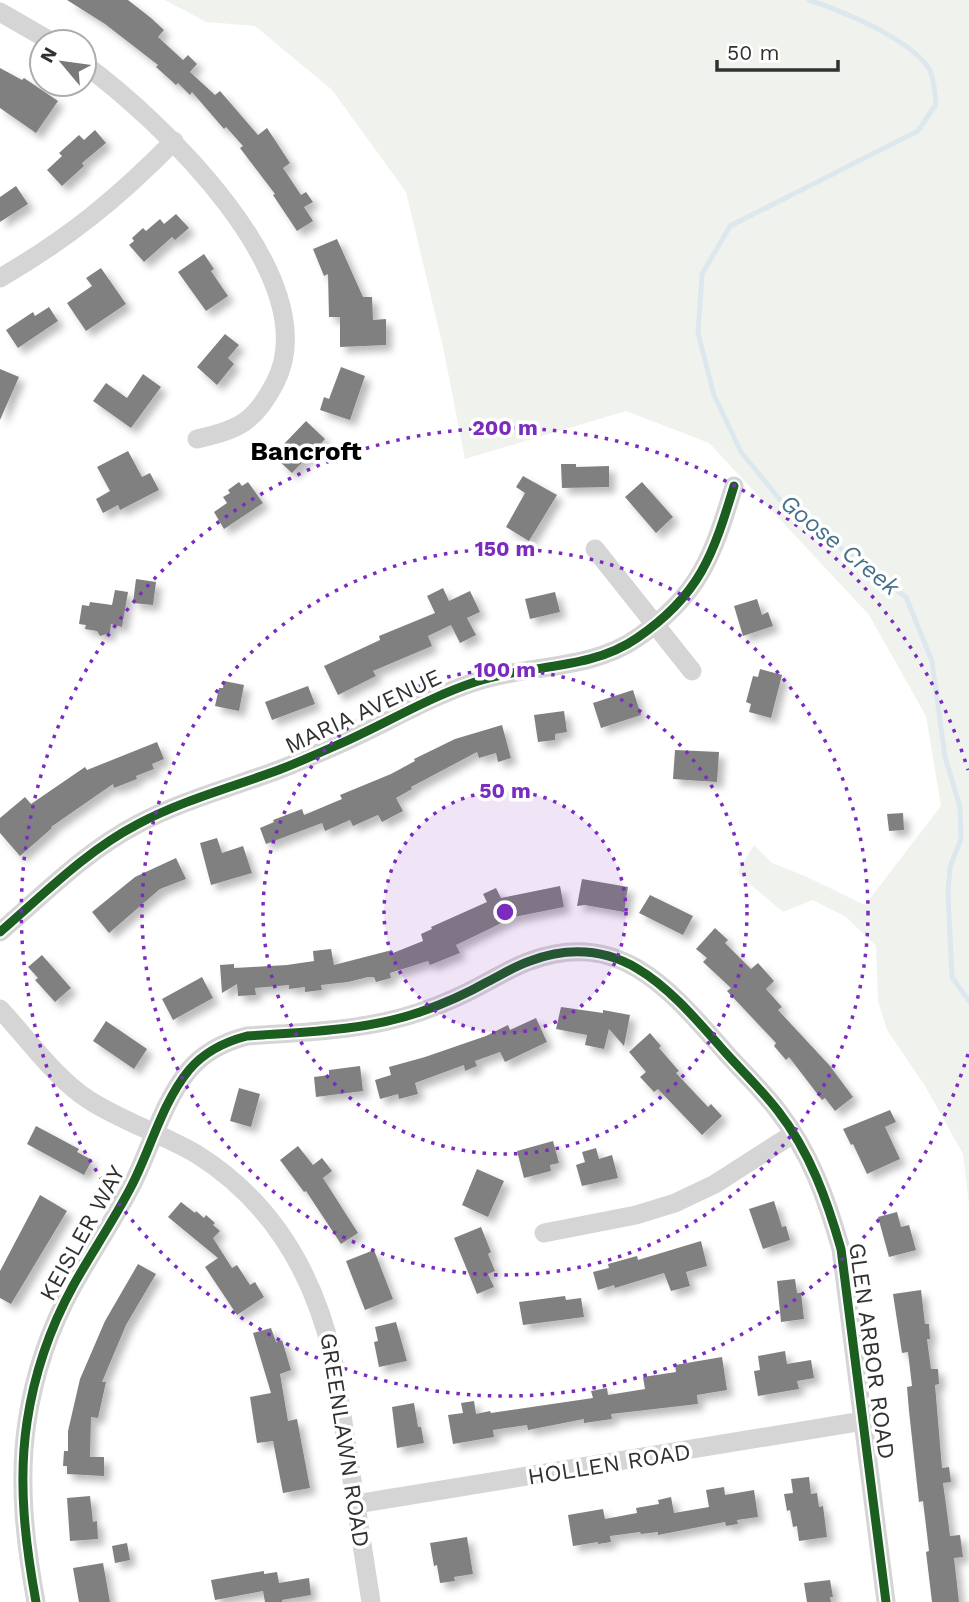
<svg xmlns="http://www.w3.org/2000/svg" width="969" height="1602" font-family="'Work Sans',sans-serif">
  <defs>
    <filter id="shadow"><feDropShadow dx="6" dy="6" stdDeviation="3.5" flood-color="#0004"/></filter>
  </defs>
  <rect width="100%" height="100%" fill="#fff"/>
  <!-- green -->
  <path fill="#f0f3ed" d="M165 0H969V1204L963 1154 925 1086 887 1030 878 1001 876 946 846 917 813 900 783 912 737 873 754 845 772 863 805 876 865 905 941 806 926 716 869 615 709 443 626 411 465 459 443 347 406 192 332 90 255 26 206 22Z"/>
  <g fill="none" stroke-linecap="round" stroke-linejoin="round">
    <!-- stream -->
    <path stroke="#dce8ee" stroke-width="5" d="M809 0C843 11 907 38 928 67 934 75 935 94 936 104L918 131 730 226 702 274 698 333 714 395 741 452 786 507 906 597 932 661 945 757 960 807 961 839 950 867 948 893 952 977 969 1001"/>
  </g>
  <!-- building -->
  <path fill="#808080" filter="url(#shadow)" d="M67 0H128L151 18 164 30 158 37 183 60 188 55 197 64 190 72 215 95 220 91 258 135 267 128 290 163 283 168 301 195 306 192 313 202 304 207 313 221 297 231 273 195 275 194 240 148 243 146 226 127 224 129 192 92 190 95 178 83 176 85 156 67 158 65 105 24Z
    M0 68 22 80 24 78 58 101 36 133 0 108Z
    M95 130 106 143 82 163 84 166 62 186 47 170 62 156 59 153 79 135 84 140Z
    M16 186 28 204 0 222V197Z
    M176 214 189 228 175 240 172 237 144 262 129 245 134 241 132 238 143 228 146 231 160 219 164 224Z
    M337 239 363 297H372L373 320 386 319V345L340 347V317H329L328 274 324 276 313 249Z
    M204 254 214 269 211 271 228 296 206 311 178 272Z
    M101 268 126 304 86 331 67 303 92 286 86 278Z
    M49 307 58 321 18 348 6 330 33 312 35 316Z
    M225 334 239 345 228 358 234 364 217 385 197 367Z
    M341 367 365 376 350 420 320 410 324 397 329 399Z
    M0 369 19 377 0 420Z
    M143 374 161 387 131 428 93 401 106 383 127 398Z
    M306 421 325 439 292 473 279 461 289 450 283 445Z
    M128 451 142 477 150 473 159 490 120 510 118 505 103 513 96 499 110 491 97 467Z
    M561 464H576V467L609 466V487L562 488Z
    M523 476 557 495 529 541 506 527 525 493 516 487Z
    M239 482 242 486 248 482 263 503 224 529 214 512 227 503 223 497 230 493 228 490Z
    M642 482 673 517 656 533 625 497Z
    M136 579 156 582 153 605 133 603Z
    M443 588 449 601 470 591 480 612 467 618 476 635 460 643 451 625 428 636 432 646 373 671 376 676 338 695 324 666 380 640 379 636 435 613 427 596Z
    M115 590 128 592 122 627 111 624 110 633 100 636 97 631 85 629 86 625 79 624 82 605 89 606 90 602 112 605Z
    M555 592 560 612 530 619 525 599Z
    M757 599 762 615 768 612 773 626 743 636 734 606Z
    M760 669 782 675 771 718 749 712 751 704 746 702 753 676 758 677Z
    M224 681 244 685 239 711 215 706 219 688H223Z
    M308 686 315 704 272 720 265 702Z
    M633 690 641 715 601 728 593 703Z
    M564 711 567 732 555 734V740L538 742 534 715Z
    M502 725 511 758 498 762 496 753 479 758 477 752 411 787 412 789 396 798 403 811 382 822 378 815 353 826 350 820 325 831 322 823 266 844 260 828 274 822 273 820 302 809 304 815 342 799 340 795 391 774 415 761 414 759 455 739Z
    M157 742 164 759 152 764 154 769 136 776 137 779 114 788 113 784 51 827 52 828 20 856 0 833V818L25 797 31 804 85 767 87 770Z
    M675 750 719 752 717 782 673 779Z
    M903 813 904 830 889 831 887 814Z
    M217 838 222 853 243 846 252 873 211 885 200 843Z
    M176 858 186 879 160 889 109 933 92 912 135 877Z
    M582 879 628 887 624 912 585 905 577 906Z
    M560 886 564 907 514 917 456 945 460 953 430 965 428 961 390 973 391 978 376 982 374 977H368L348 982 321 985 322 990 305 992V987L289 989V985L255 988 256 995 238 996 237 984 222 993 220 965 234 964V968L287 965 314 961 313 951 331 949 334 965 392 950 393 953 423 941 421 934 432 929 431 927 487 902 483 894 496 888 501 898Z
    M650 895 693 916 683 935 639 913Z
    M715 928 728 940 725 943 751 969 758 963 774 981 766 989 782 1007 778 1010 830 1066 853 1097 835 1111 825 1098 822 1100 789 1057 786 1060 774 1046 776 1043 727 991 731 988 703 962 707 958 696 949Z
    M42 955 71 988 55 1002 35 980 38 978 28 967Z
    M202 977 213 998 173 1020 162 999Z
    M561 1007 603 1013V1010L630 1015 624 1046 609 1029 604 1049 585 1045 587 1035 556 1029Z
    M536 1018 547 1042 505 1062 500 1052 475 1061 477 1066 465 1071 464 1065 415 1083 418 1094 399 1099 398 1094 380 1099 375 1080 391 1075 389 1067 425 1057 486 1036 508 1025 510 1030Z
    M106 1021 147 1049 134 1069 93 1041Z
    M650 1033 661 1046 659 1048 679 1071 676 1073 708 1107 711 1104 722 1116 702 1135 658 1089 654 1092 640 1077 646 1072 629 1052Z
    M360 1066 363 1091 316 1097 314 1077 329 1075V1070Z
    M239 1088 260 1094 251 1127 230 1121Z
    M890 1110 896 1122 885 1127 900 1159 867 1174 853 1144 851 1145 843 1129Z
    M36 1126 79 1149 77 1152 92 1160 84 1175 27 1144Z
    M553 1141 559 1163 550 1165 551 1171 524 1178 517 1151Z
    M298 1146 313 1165 322 1158 332 1171 323 1178 358 1233 341 1244 306 1191 304 1192 280 1160Z
    M596 1148 599 1159 612 1155 618 1178 582 1186 576 1165 585 1162 582 1152Z
    M477 1169 504 1181 488 1217 462 1205Z
    M40 1195 67 1211 11 1304 0 1298V1271Z
    M774 1201 782 1227 786 1226 790 1240 763 1249 749 1209Z
    M181 1202 195 1213 196 1211 204 1218 206 1215 215 1223 213 1225 220 1231 213 1238 232 1268 237 1265 250 1285 255 1282 264 1297 237 1315 205 1267 218 1258 168 1217Z
    M897 1212 901 1227 909 1225 916 1250 889 1257 878 1217Z
    M481 1227 491 1252 488 1254 495 1271 488 1274 494 1287 477 1294 454 1238Z
    M701 1241 707 1266 686 1272 690 1286 671 1291 664 1273 615 1288 614 1285 598 1290 593 1272 609 1268 608 1264 637 1256 638 1260Z
    M374 1250 393 1299 365 1310 346 1261Z
    M138 1264 156 1274 126 1325 102 1382H106L98 1418 91 1417 90 1457H104V1476L67 1474V1466H63L64 1451H68V1431L80 1379 105 1321Z
    M795 1279 797 1293H801L804 1319 781 1322 777 1281Z
    M921 1290 925 1324H929L930 1339H927L931 1369H938L939 1384 935 1385 942 1468 949 1467 951 1482 943 1483 948 1520 950 1536 960 1535 963 1557 954 1558 959 1602H932L926 1552 929 1551 923 1501 919 1502 909 1411 907 1387 912 1386 908 1352 902 1353 893 1294Z
    M565 1296 566 1300 581 1298 584 1317 523 1325 519 1302Z
    M396 1322 407 1361 379 1367 374 1342 378 1341 375 1327Z
    M271 1328 276 1342 282 1340 291 1370 280 1374 288 1421 297 1419 310 1488 283 1493 273 1441 257 1443 250 1397 271 1393 253 1333Z
    M785 1351 787 1364 811 1360 814 1378 797 1381 799 1389 758 1396 754 1371 760 1370 758 1356Z
    M722 1357 727 1390 697 1395 698 1404 611 1414 612 1419 584 1423V1419L528 1430 527 1425 493 1430 494 1437 453 1444 448 1415 463 1413 461 1403 474 1401 476 1414 490 1411 491 1413 593 1398 591 1391 607 1388 608 1395 645 1389 643 1377 676 1372 675 1365Z
    M414 1403 418 1427H421L424 1443 397 1448 392 1407Z
    M809 1477 811 1494 817 1493 819 1507 823 1506 827 1537 799 1541 797 1526 793 1527 790 1510 787 1511 784 1494 793 1493 791 1479Z
    M724 1487 725 1495 754 1490 758 1517 737 1520 738 1524 726 1526 725 1522 658 1535V1532L641 1534 640 1532 610 1536 611 1542 598 1544V1542L573 1546 568 1515 603 1509 605 1519 637 1513 636 1508 659 1504 658 1500 671 1497 674 1513 709 1507 706 1490Z
    M90 1496 93 1522 97 1521 98 1539 70 1541 67 1498Z
    M467 1537 473 1574 454 1577 455 1581 440 1583 437 1565 434 1566 430 1543Z
    M127 1543 130 1560 115 1563 112 1546Z
    M103 1563 110 1602H79L73 1568Z
    M264 1571V1574L277 1572 279 1583 309 1578 311 1595 282 1600V1602H265L263 1591 215 1600 211 1580Z
    M830 1580 833 1597H830L831 1602H807L804 1583Z"/>
  <g fill="none" stroke-linecap="round" stroke-linejoin="round">
    <!-- street -->
    <path stroke="#d5d5d5" stroke-width="19" d="M0 12 52 42
      M84 64C159 119 329 279 275 383 254 423 239 429 197 439
      M0 278C69 238 118 198 174 141
      M595 549 692 671
      M0 932C44 894 86 851 138 824 183 800 233 787 281 769 299 762 317 754 335 746 382 726 426 698 475 682 527 664 590 671 637 638 700 595 713 555 734 486
      M0 1009C28 1039 54 1077 89 1100 123 1122 163 1134 198 1155 272 1202 314 1274 333 1358L371 1602
      M544 1233 636 1215 675 1203 715 1184 793 1134
      M356 1504 863 1421
      M36 1602C25 1542 18 1482 27 1422 34 1375 50 1328 73 1286 92 1252 114 1220 132 1185 151 1148 162 1103 189 1070 204 1052 224 1042 247 1036 304 1032 365 1031 420 1012 443 1004 466 994 487 982 501 975 515 966 530 961 621 927 672 992 725 1052 742 1071 762 1090 778 1111 810 1152 827 1200 841 1249L886 1602"/>
    <defs>
      <path id="cycleway" d="M0 932C44 894 86 851 138 824 183 800 233 787 281 769 299 762 317 754 335 746 382 726 426 698 475 682 527 664 590 671 637 638 700 595 713 555 734 486
        M36 1602C25 1542 18 1482 27 1422 34 1375 50 1328 73 1286 92 1252 114 1220 132 1185 151 1148 162 1103 189 1070 204 1052 224 1042 247 1036 304 1032 365 1031 420 1012 443 1004 466 994 487 982 501 975 515 966 530 961 621 927 672 992 725 1052 742 1071 762 1090 778 1111 810 1152 827 1200 841 1249L886 1602"/>
    </defs>
    <!-- cycleway casing -->
    <use href="#cycleway" stroke="#fff" stroke-width="13"/>
    <!-- cycleway -->
    <use href="#cycleway" stroke="#1b5e20" stroke-width="9"/>
  </g>
  <!-- distance rings -->
  <circle cx="505" cy="912" r="121" fill="#7b2cbf" fill-opacity=".12"/>
  <g fill="none" stroke="#7b2cbf" stroke-width="3.5" stroke-dasharray="3.5 7">
    <circle cx="505" cy="912" r="121"/>
    <circle cx="505" cy="912" r="242"/>
    <circle cx="505" cy="912" r="363"/>
    <path d="M968 1054A484 484 0 1 1 968 770"/>
  </g>
  <g text-anchor="middle" stroke-width="7" stroke-linejoin="round" paint-order="stroke">
    <!-- street labels -->
    <g font-size="23" fill="#313131" stroke="#fff">
      <text transform="translate(363 711) rotate(-25)" y="8">MARIA AVENUE</text>
      <text transform="translate(82 1233) rotate(-61)" y="8">KEISLER WAY</text>
      <text transform="translate(872 1351) rotate(82)" y="8">GLEN ARBOR ROAD</text>
      <text transform="translate(345 1440) rotate(81)" y="8">GREENLAWN ROAD</text>
      <text transform="translate(609 1464) rotate(-9)" y="8">HOLLEN ROAD</text>
    </g>
    <!-- water labels -->
    <g font-size="24" font-style="italic" fill="#47718b" stroke="#fff">
      <text transform="translate(840 545) rotate(39)" y="8">Goose Creek</text>
    </g>
    <!-- quarter labels -->
    <g font-size="26" font-weight="bold" fill="#000" stroke="#fff">
      <text x="306" y="460">Bancroft</text>
    </g>
  </g>
  <circle cx="505" cy="912" r="10" fill="#7b2cbf" stroke="#fff" stroke-width="3.5"/>
  <g font-size="21" text-anchor="middle" font-weight="bold" fill="#7b2cbf" stroke="#fff" stroke-width="7" stroke-linejoin="round" paint-order="stroke">
    <text x="505" y="435">200 m</text>
    <text x="505" y="556">150 m</text>
    <text x="505" y="677">100 m</text>
    <text x="505" y="798">50 m</text>
  </g>
  <!-- north arrow -->
  <g transform="translate(63 63) rotate(299)"><circle r="33" fill="#ffffff" stroke="#adadad" stroke-width="2"/>
  <path d="M0-5L12 26L0 18L-12 26Z" fill="#797979"/>
  <text y="-10" font-size="19" font-weight="bold" text-anchor="middle" fill="#313131">N</text>
  </g>
  <!-- scale -->
  <path d="M717 60v10h121v-10" fill="none" stroke="#313131" stroke-width="3.5"/>
  <text x="727" y="60" font-size="21" fill="#313131" stroke="#ffffff" stroke-width="5" paint-order="stroke">50 m</text>
</svg>
